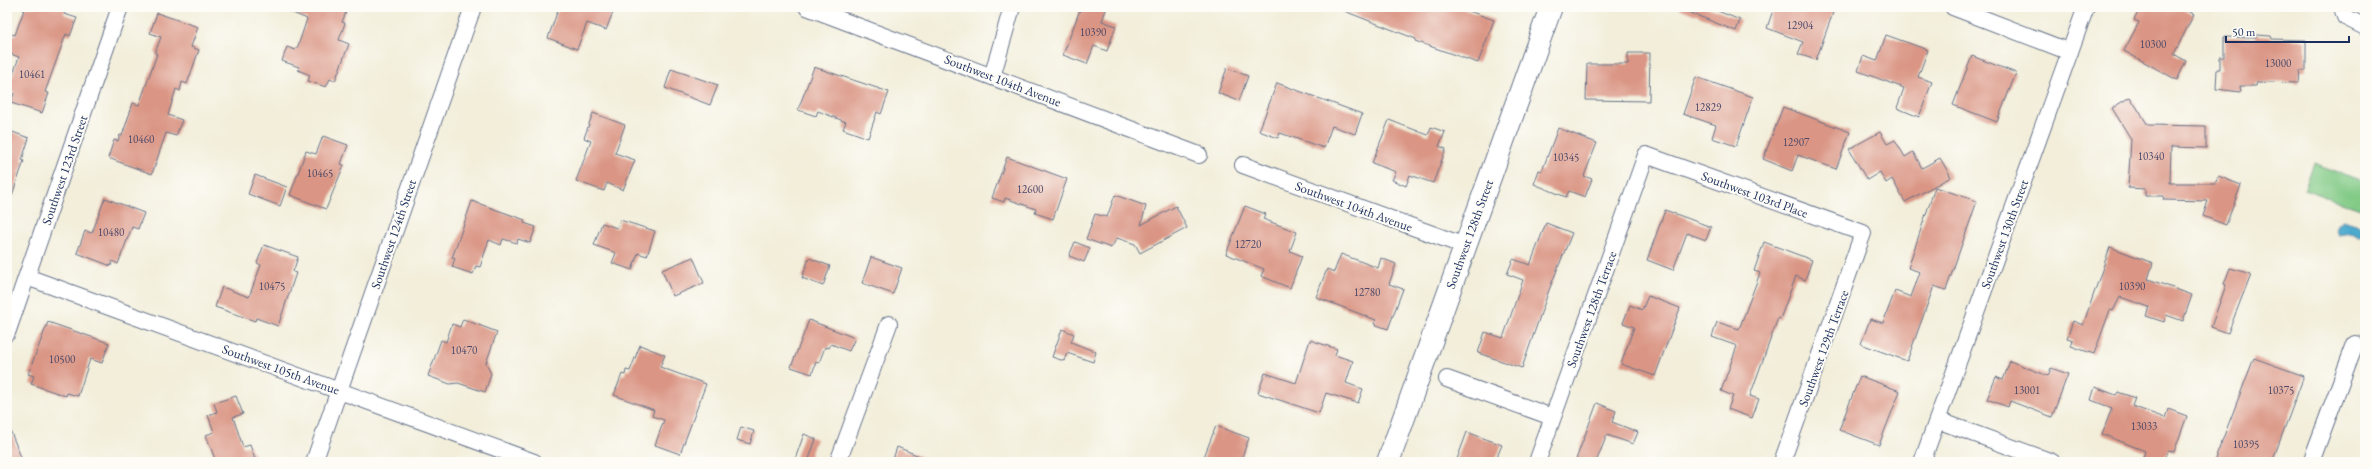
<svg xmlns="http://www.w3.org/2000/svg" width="2372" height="469" font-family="'EB Garamond',serif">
  <rect width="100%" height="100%" fill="#fdfcf7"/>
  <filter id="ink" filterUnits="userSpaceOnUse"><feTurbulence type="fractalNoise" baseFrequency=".025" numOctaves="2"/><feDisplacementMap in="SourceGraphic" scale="8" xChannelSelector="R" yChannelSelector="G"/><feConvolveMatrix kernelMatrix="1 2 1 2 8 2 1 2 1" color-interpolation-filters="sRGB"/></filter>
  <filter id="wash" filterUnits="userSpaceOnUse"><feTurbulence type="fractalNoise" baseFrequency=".012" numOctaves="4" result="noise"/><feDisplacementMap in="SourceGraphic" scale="16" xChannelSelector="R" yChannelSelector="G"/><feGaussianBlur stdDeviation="0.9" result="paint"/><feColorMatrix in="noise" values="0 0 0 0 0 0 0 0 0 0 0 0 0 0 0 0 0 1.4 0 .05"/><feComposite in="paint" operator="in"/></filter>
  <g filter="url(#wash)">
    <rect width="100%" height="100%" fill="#f2eeda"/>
    <!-- green -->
    <path fill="#82ca86" stroke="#4e7c72" d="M2314 163 2365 182V194L2360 209 2304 189Z"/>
    <!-- water -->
    <path fill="#4eaacd" stroke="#346c96" d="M2343 220 2365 227V236L2358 237 2351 233 2338 235C2334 229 2338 223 2343 220Z"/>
    <g id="blocks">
      <!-- building -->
      <path fill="#da9584" d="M25 7H66L64 14 77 18 70 36 66 34 45 92 49 93 42 113 11 103 14 93 7 91 19 57 7 53V33L15 35Z
        M279 7H348L342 22 345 23 339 40 349 44 335 81 330 79 326 87 308 81 310 75 298 70 299 67 282 61 287 47 295 50 298 46 307 19Z
        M559 7H615L606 30 587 23 577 49 548 38Z
        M1081 7H1107L1102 21 1116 26 1107 51 1094 46 1087 64 1063 55Z
        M1334 7H1458L1494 20 1478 63 1415 41 1416 39Z
        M1676 7H1708L1740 20 1736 31Z
        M1774 7H1835L1816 60 1798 54 1803 42 1767 28Z
        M2141 7H2180L2194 14 2174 54 2186 61 2177 80 2124 51 2139 22 2134 20Z
        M157 13 198 27 191 47 199 50 187 84 182 82 180 91 176 89 168 115 182 120 176 136 166 133 152 174 108 158 114 140 118 141 120 135 122 136 133 103 139 105 157 54 155 53 161 37 150 33Z
        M1886 35 1928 50 1918 77 1932 82 1919 117 1897 108 1904 88 1858 71 1863 56 1877 61Z
        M2256 35 2271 36 2272 39 2306 40V71H2300L2299 83 2257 82 2256 86H2240L2241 92 2216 89 2217 69H2220V57H2224V37L2256 38Z
        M1628 53H1650L1649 101 1586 100 1587 64H1628Z
        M1972 56 2016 73 1997 122 1953 105Z
        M814 67 889 92 881 114 877 112 868 138 843 129 846 122 818 111 816 116 798 110Z
        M1227 68 1248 76 1239 101 1218 93Z
        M671 69 718 85 710 105 665 88Z
        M1696 77 1753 97 1736 146 1712 138 1716 125 1683 114Z
        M1277 83 1362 114 1355 134 1332 126 1324 148 1280 133 1278 138 1259 131Z
        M2130 97 2148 125 2206 126V148L2171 147 2170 183H2215L2218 176 2241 185 2226 225 2203 216 2208 201 2163 200 2164 196H2145V189L2128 188 2131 139 2112 108Z
        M1783 107 1850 132 1836 169 1798 155 1792 171 1763 159Z
        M593 113 625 125 615 153 635 160 623 190 607 183 604 191 576 181 591 141 584 138Z
        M1389 120 1428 135 1431 127 1445 132 1439 146 1446 149 1433 183 1410 175 1406 186 1392 180 1396 172 1372 163Z
        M1558 128 1597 143 1584 176 1592 179 1585 197 1569 191 1566 197 1534 184 1539 170 1542 171Z
        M7 130 29 138 22 160 24 161 9 204 7 203Z
        M1880 132 1887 144 1895 140 1905 157 1913 152 1922 168 1940 158 1951 177 1905 202 1892 179 1886 183 1880 172 1867 180 1849 149Z
        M323 136 348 145 341 164 344 165 326 209 290 195 306 151 316 154Z
        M1007 157 1067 179 1053 219 1035 213 1036 209 1005 198 1004 202 992 198Z
        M255 175 287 187 280 206 248 194Z
        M1935 187 1977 201 1946 290 1934 286 1907 361 1861 344 1870 319 1883 323 1895 291 1911 297 1920 272 1908 268Z
        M1115 195 1146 206 1141 225 1176 206 1187 228 1140 253 1135 244 1117 238 1111 248 1086 239 1095 214 1107 217Z
        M105 198 144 213 138 229 132 227 118 264 112 261 111 266 77 253 85 231 92 233Z
        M472 201 525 220 524 223 536 227 530 243 518 239 517 243 503 239 501 245 489 240 480 267 476 266 473 274 452 267 455 258H452Z
        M1245 206 1266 214 1263 219 1297 232 1290 251 1302 256 1290 288 1261 276 1264 269 1226 254Z
        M1665 210 1711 227 1706 240 1687 233 1673 270 1647 260Z
        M620 220 655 231 647 256 638 253 632 270 612 263 616 253 594 245 602 223 617 228Z
        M1546 223 1572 233 1549 290 1522 368 1478 353 1485 332 1503 338 1523 280 1507 274 1513 259 1530 265Z
        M1075 242 1090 248 1084 262 1069 256Z
        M1764 242 1812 260 1805 280 1796 276 1780 319 1778 318 1750 396 1759 399 1752 418 1728 409 1733 396 1721 391 1737 346 1712 337 1717 322 1739 329 1760 273 1754 271Z
        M264 245 298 257 293 272 296 273 278 326 256 318 255 321 215 307 222 287 249 297 261 265 257 263Z
        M2110 247 2153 263 2148 279 2192 295 2183 321 2166 315 2164 322 2146 316 2149 307 2120 297 2113 311 2110 310 2094 354 2071 346 2073 340 2067 338 2073 321 2083 325Z
        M1341 254 1378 268 1381 258 1396 264 1389 284 1403 289 1388 329 1374 324 1376 320 1316 297 1327 269 1334 272Z
        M693 257 704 283 673 296 662 270Z
        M871 257 902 268 893 294 862 283Z
        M809 258 830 266 823 286 802 278Z
        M2230 268 2251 274 2228 333 2211 327 2226 285 2224 284Z
        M1648 296 1680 308 1655 376 1621 364 1634 327 1623 323 1630 305 1642 310Z
        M463 319 497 332 486 363 491 374 485 392 458 383 450 384 428 376 441 340 446 342 452 324 460 327Z
        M809 320 855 338 849 351 831 344 829 348 825 347 819 363 816 362 812 374 791 367Z
        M48 322 109 343 102 363 90 359 78 396 67 393 66 396 31 384 34 376 28 374Z
        M1062 329 1074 334 1071 342 1096 352 1093 362 1067 353 1064 361 1052 357Z
        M1310 340 1337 349 1335 355 1353 361 1346 383 1363 389 1358 403 1326 393 1319 413 1258 393 1265 373 1296 383Z
        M640 345 665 355 660 367 706 384 680 454 655 445 664 420 652 416 654 410 614 395 622 374 625 375 626 370 630 371Z
        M2254 358 2304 376 2272 462H2214Z
        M2010 361 2048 376 2051 368 2068 374 2052 417 2010 401 2008 407 1987 399 1996 377 2003 380Z
        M1860 376 1900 391 1879 445 1839 430Z
        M2095 387 2116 395 2118 392 2135 398 2132 406 2165 418 2168 409 2187 416 2174 452 2168 450 2163 462H2156L2143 457 2145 451 2102 434 2112 408 2091 400Z
        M236 396 243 414 233 417 243 447 250 445 256 462H216L206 435 214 432 208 415 217 412 214 403Z
        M1597 403 1616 411 1612 422 1638 432 1633 444 1607 435 1596 462H1575Z
        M7 425H8L23 462H7Z
        M1216 426 1249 438 1240 462H1202Z
        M741 427 754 431 750 444 737 440Z
        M1467 432 1502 445 1495 462H1456Z
        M804 434 816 439 808 462H794Z
        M897 447 932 461V462H892Z"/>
    </g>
  </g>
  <g filter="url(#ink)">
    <use href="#blocks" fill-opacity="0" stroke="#667289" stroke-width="1"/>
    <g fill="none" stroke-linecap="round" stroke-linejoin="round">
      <defs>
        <path id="street" d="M807 7 1199 155
          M1953 7 2070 52
          M2342 7 2345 17 2365 27
          M992 77 1012 7
          M1243 165 1465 246
          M27 277 534 462
          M7 333 120 7
          M1447 379 1552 417
          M1937 420 2052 462
          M314 462 473 7
          M838 462 889 324
          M1537 462 1646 155 1863 233 1782 462
          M1922 462 2086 7
          M2311 462 2355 344"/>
        <path id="secondary" d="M1388 462 1551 7"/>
      </defs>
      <!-- street casing -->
      <use href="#street" stroke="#667289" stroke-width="18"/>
      <!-- secondary casing -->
      <use href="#secondary" stroke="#667289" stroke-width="24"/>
      <!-- street -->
      <use href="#street" stroke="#fff" stroke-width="16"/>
      <!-- secondary -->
      <use href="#secondary" stroke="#fff" stroke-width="22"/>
    </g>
  </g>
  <g text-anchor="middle" stroke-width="4" stroke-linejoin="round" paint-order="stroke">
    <!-- number labels -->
    <g font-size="11" fill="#4b4868">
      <text x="1800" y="29">12904</text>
      <text x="1093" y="36">10390</text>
      <text x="2153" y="48">10300</text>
      <text x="2278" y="67">13000</text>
      <text x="32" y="78">10461</text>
      <text x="1708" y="111">12829</text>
      <text x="141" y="143">10460</text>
      <text x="1796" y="146">12907</text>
      <text x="2151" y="160">10340</text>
      <text x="1566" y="161">10345</text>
      <text x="320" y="177">10465</text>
      <text x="1030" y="193">12600</text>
      <text x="111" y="236">10480</text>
      <text x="1248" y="248">12720</text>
      <text x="272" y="290">10475</text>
      <text x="2132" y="290">10390</text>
      <text x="1367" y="296">12780</text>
      <text x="464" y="354">10470</text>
      <text x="62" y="363">10500</text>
      <text x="2027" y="394">13001</text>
      <text x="2281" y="394">10375</text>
      <text x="2144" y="430">13033</text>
      <text x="2246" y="448">10395</text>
    </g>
    <!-- street labels -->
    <g font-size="13" fill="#1b2f5e" stroke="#fdfcf7">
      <text transform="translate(1003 80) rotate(21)" y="5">Southwest 104th Avenue</text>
      <text transform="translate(64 170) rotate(-71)" y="5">Southwest 123rd Street</text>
      <text transform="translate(1755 194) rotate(20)" y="5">Southwest 103rd Place</text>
      <text transform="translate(1354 206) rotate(20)" y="5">Southwest 104th Avenue</text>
      <text transform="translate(393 234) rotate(-71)" y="5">Southwest 124th Street</text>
      <text transform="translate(1469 234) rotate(-70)" y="5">Southwest 128th Street</text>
      <text transform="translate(2004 234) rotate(-70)" y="5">Southwest 130th Street</text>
      <text transform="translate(1591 309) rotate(-70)" y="5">Southwest 128th Terrace</text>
      <text transform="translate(1823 348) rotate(-70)" y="5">Southwest 129th Terrace</text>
      <text transform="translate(281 369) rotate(20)" y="5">Southwest 105th Avenue</text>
    </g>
  </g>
  <!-- margin -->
  <rect width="2372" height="469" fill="none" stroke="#fdfcf7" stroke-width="24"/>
  <!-- scale -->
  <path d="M2226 36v6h123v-6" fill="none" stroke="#1b2f5e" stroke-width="2"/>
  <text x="2232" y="36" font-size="12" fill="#1b2f5e" stroke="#fdfcf7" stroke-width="3" paint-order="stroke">50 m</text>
</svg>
